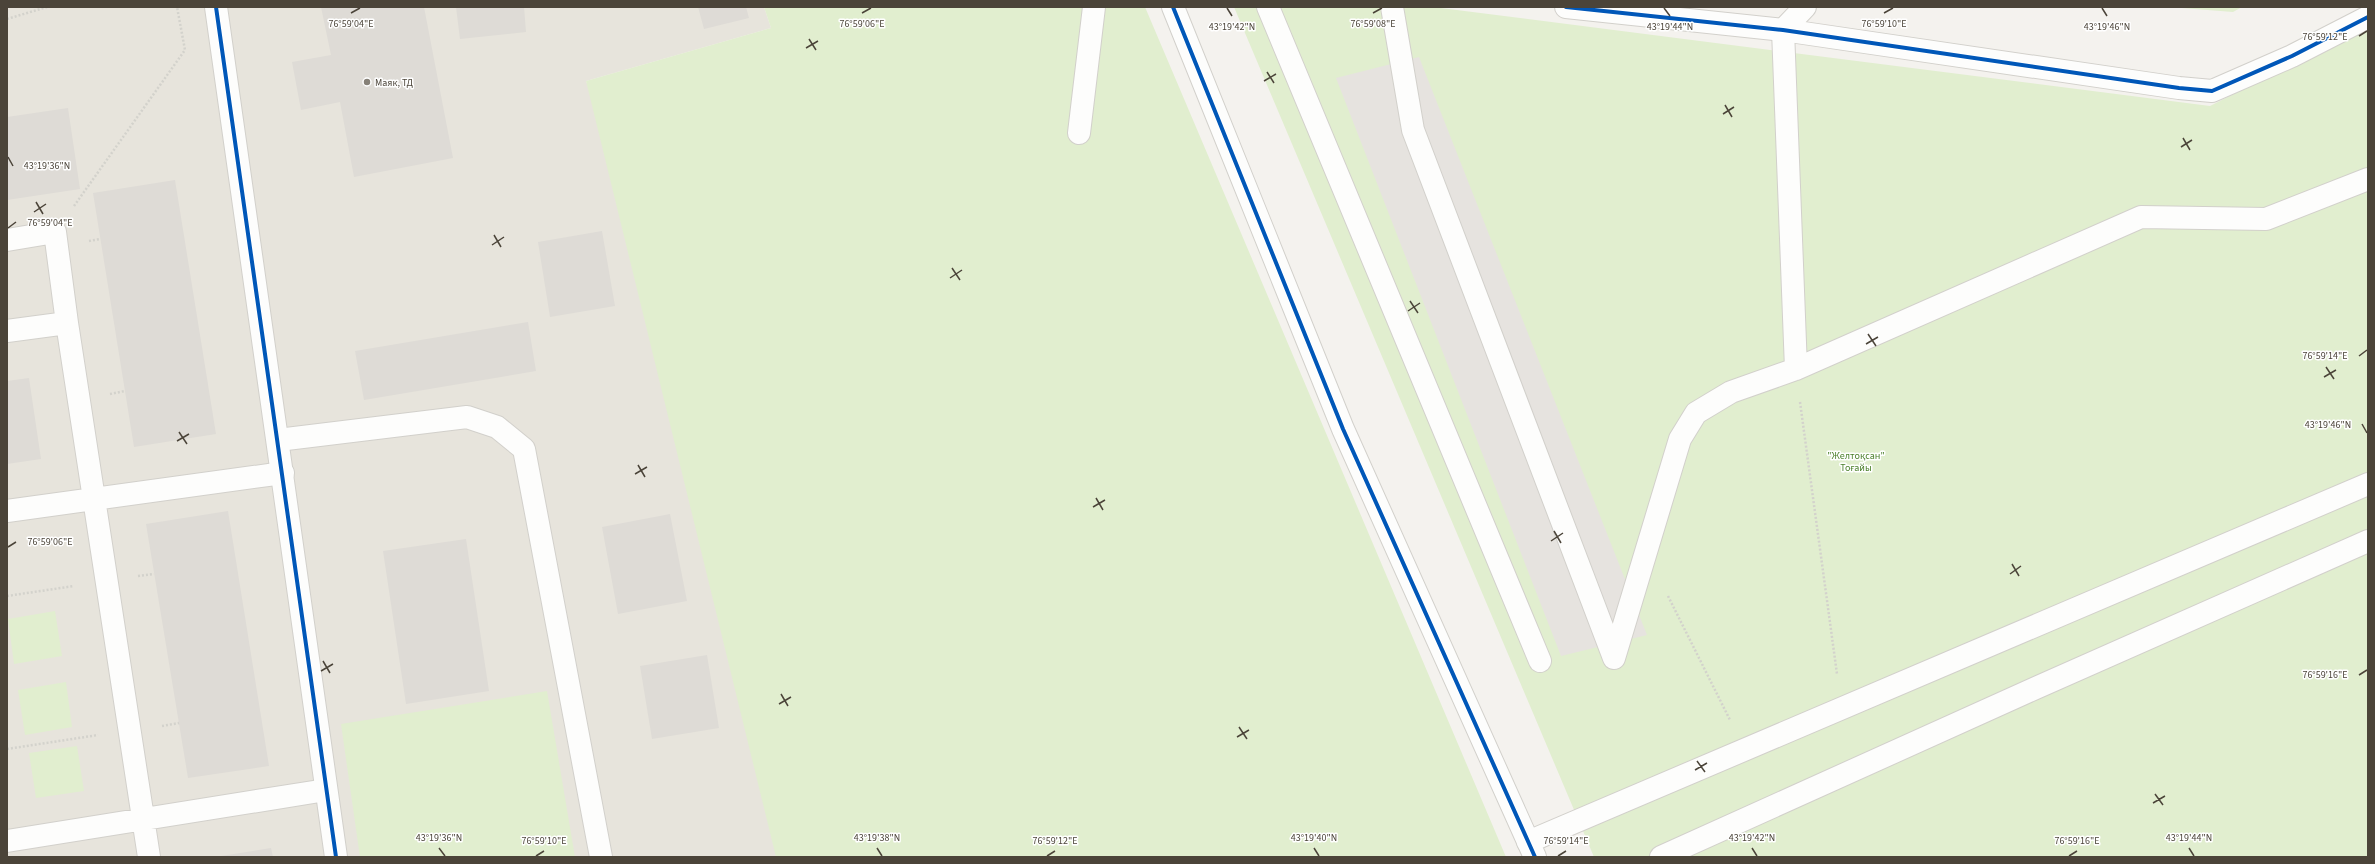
<svg xmlns="http://www.w3.org/2000/svg" width="2375" height="864" font-family="'Source Sans 3',sans-serif">
  <rect width="100%" height="100%" fill="#f4f2ee"/>
  <!-- residential -->
  <path fill="#e7e4dc" d="M7 7H764L771 28 586 81 849 857H7Z"/>
  <!-- green -->
  <path fill="#e1eecf" d="M764 7H1145L1506 857H776L586 81 771 28Z
    M1234 7H1433L2210 106 2368 26V857H1594Z
    M2169 7H2242L2233 12Z
    M55 611 62 656 14 664 8 619Z
    M66 682 72 727 25 735 18 690Z
    M547 691 575 857H360L341 724Z
    M77 746 84 791 36 798 29 753Z"/>
  <!-- parking -->
  <path fill="#e6e3df" d="M1419 57 1647 635 1561 656 1336 78Z"/>
  <!-- building -->
  <path fill="#dedbd6" d="M321 7H424L453 158 354 177 340 102 301 110 292 62 331 55Z
    M456 7H524L526 32 460 39Z
    M698 7H746L749 18 704 29Z
    M68 108 80 189 7 200V117Z
    M175 180 216 434 134 447 93 193Z
    M602 231 615 306 550 317 538 242Z
    M528 322 536 371 364 400 355 351Z
    M29 378 41 459 7 464V381Z
    M228 511 269 766 188 778 146 524Z
    M670 514 687 601 618 614 602 527Z
    M466 539 489 691 406 704 383 551Z
    M707 655 719 728 652 739 640 666Z
    M271 848 273 857H221V856Z"/>
  <g fill="none" stroke-linecap="round" stroke-linejoin="round">
    <defs>
      <path id="lane" d="M1268 7 1540 661
        M1392 7 1413 130 1614 658
        M1079 133 1094 7
        M7 240 55 232 67 323
        M7 331 67 323 149 857
        M1796 369 1783 30 1805 7
        M278 440 467 417 497 427 524 449 601 857
        M7 511 283 473
        M1614 658 1680 439 1696 413 1731 392 1796 369 2141 217 2266 219 2368 179
        M7 841 326 790
        M1528 842 2368 484
        M1661 857 2038 687 2368 541"/>
      <path id="street" d="M216 7 336 857
        M1173 7 1343 429 1535 857
        M1566 7 1783 30 2179 88 2212 91 2292 56 2368 17"/>
    </defs>
    <!-- lane casing -->
    <use href="#lane" stroke="#d2d0cb" stroke-width="24"/>
    <!-- street casing -->
    <use href="#street" stroke="#d2d0cb" stroke-width="24"/>
    <!-- path -->
    <path stroke="#d3d2cc" stroke-width="2.5" stroke-dasharray="2 2" stroke-linecap="butt" d="M7 19 47 7
      M74 206 185 50 177 7
      M89 241 100 239
      M110 394 125 391
      M1800 402 1837 674
      M138 576 154 574
      M7 596 74 586
      M1668 596 1730 720
      M162 726 179 723
      M7 749 98 735"/>
    <!-- lane -->
    <use href="#lane" stroke="#fdfdfc" stroke-width="22"/>
    <!-- street -->
    <use href="#street" stroke="#fdfdfc" stroke-width="22"/>
    <defs>
      <path id="cycleway" d="M216 7 336 857
        M1173 7 1343 429 1535 857
        M1566 7 1783 30 2179 88 2212 91 2292 56 2368 17"/>
    </defs>
    <!-- cycleway casing -->
    <use href="#cycleway" stroke="#fff" stroke-width="6"/>
    <!-- cycleway -->
    <use href="#cycleway" stroke="#0057b8" stroke-width="4"/>
  </g>
  <!-- ticks -->
  <path fill="none" stroke="#4b4439" stroke-width="1.5" d="M1227 8 1232 16M1664 8 1670 16M2102 8 2107 16M351 13 360 8M862 13 871 8M1373 13 1382 8M1884 13 1893 8M2359 36 2367 31M809 39 816 50M806 48 818 41M1267 72 1274 83M1264 81 1276 74M1725 105 1732 117M1723 114 1734 107M2183 138 2190 150M2181 147 2192 140M8 157 13 166M36 202 43 214M34 212 46 204M8 228 16 222M494 235 501 247M492 245 504 237M952 268 960 280M950 278 962 270M1410 301 1418 313M1408 311 1420 303M1868 334 1876 346M1866 344 1878 337M2359 356 2367 350M2326 367 2334 379M2324 377 2336 370M2362 424 2367 433M179 432 187 444M177 441 189 434M638 465 645 477M635 474 647 467M1096 498 1103 510M1093 507 1105 500M1554 531 1561 543M1551 541 1563 533M8 547 16 542M2012 564 2019 576M2010 574 2021 566M323 661 330 673M321 671 333 664M2359 675 2367 670M781 694 788 706M779 704 791 697M1239 727 1247 739M1237 737 1249 730M1697 761 1705 772M1695 770 1707 763M2155 794 2163 805M2153 803 2165 796M439 848 445 856M877 848 882 856M1314 848 1319 856M1752 848 1757 856M2189 848 2194 856M536 856 544 851M1047 856 1055 851M1558 856 1566 851M2069 856 2077 851"/>
  <!-- markers -->
  <circle fill="#868178" stroke="#fff" stroke-width="1.5" cx="367" cy="82" r="4"/>
  <g text-anchor="middle" stroke-width="3" stroke-linejoin="round" paint-order="stroke">
    <!-- poi labels -->
    <g font-size="10" fill="#4b4439" stroke="#fff" text-anchor="start">
      <text x="375" y="86">Маяк, ТД</text>
    </g>
    <!-- park labels -->
    <g font-size="10" fill="#4a7f2a" stroke="#fff">
      <text x="1856" y="459">"Желтоқсан"<tspan x="1856" dy="12">Тоғайы</tspan></text>
    </g>
  </g>
  <g font-size="10" text-anchor="middle" fill="#4b4439" stroke="#fff" stroke-width="3" stroke-linejoin="round" paint-order="stroke">
    <text x="351" y="27">76°59'04"E</text>
    <text x="862" y="27">76°59'06"E</text>
    <text x="1373" y="27">76°59'08"E</text>
    <text x="1884" y="27">76°59'10"E</text>
    <text x="1232" y="30">43°19'42"N</text>
    <text x="1670" y="30">43°19'44"N</text>
    <text x="2107" y="30">43°19'46"N</text>
    <text x="2325" y="40">76°59'12"E</text>
    <text x="47" y="169">43°19'36"N</text>
    <text x="50" y="226">76°59'04"E</text>
    <text x="2325" y="359">76°59'14"E</text>
    <text x="2328" y="428">43°19'46"N</text>
    <text x="50" y="545">76°59'06"E</text>
    <text x="2325" y="678">76°59'16"E</text>
    <text x="439" y="841">43°19'36"N</text>
    <text x="877" y="841">43°19'38"N</text>
    <text x="1314" y="841">43°19'40"N</text>
    <text x="1752" y="841">43°19'42"N</text>
    <text x="2189" y="841">43°19'44"N</text>
    <text x="544" y="844">76°59'10"E</text>
    <text x="1055" y="844">76°59'12"E</text>
    <text x="1566" y="844">76°59'14"E</text>
    <text x="2077" y="844">76°59'16"E</text>
  </g>
  <!-- border -->
  <rect width="2375" height="864" fill="none" stroke="#4b4439" stroke-width="16"/>
</svg>
